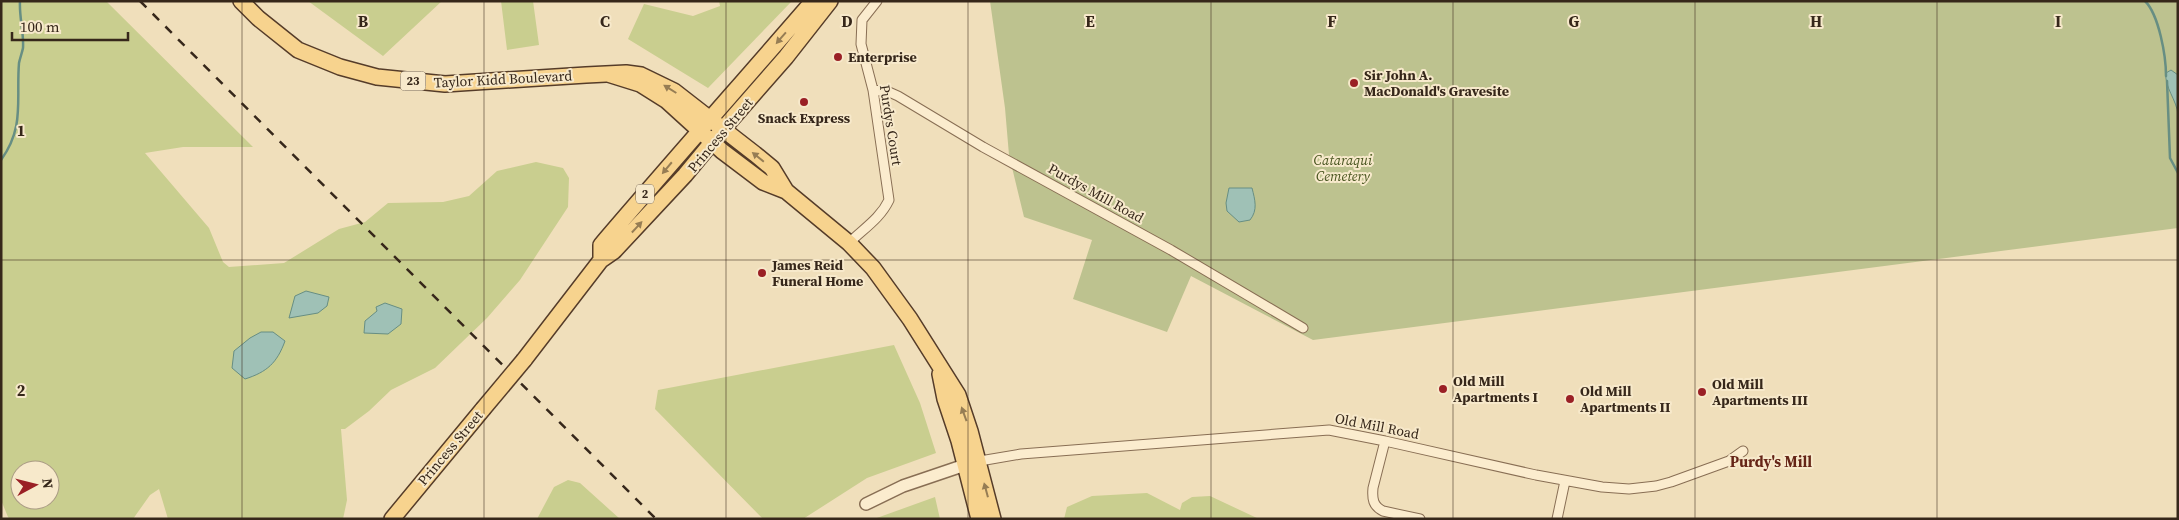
<svg xmlns="http://www.w3.org/2000/svg" width="2179" height="520" font-family="'Source Serif 4',serif">
  <rect width="100%" height="100%" fill="#f0dfbb"/>
  <!-- green -->
  <path fill="#c9ce8f" fill-rule="evenodd" d="M1 1H106L253 147H183L145 153 209 228 223 262 229 267 284 263 339 229 365 222 388 203 443 202 469 196 497 171 536 162 563 168 569 178 568 207 520 280 487 318 435 368 391 390 369 411 345 429H341L347 500 343 519H168L159 489 150 495 133 519H10L8 517 1 500ZM20 470H50V500H20Z
    M308 1H442L383 56Z
    M501 1H533L539 45 507 50Z
    M719 1H792L708 88 628 39 644 4 693 16 720 6Z
    M894 345 920 403 936 453 867 478 803 519H763L655 409 658 390Z
    M568 480 580 483 620 519H537L554 487Z
    M1147 493 1180 510 1182 503 1192 497 1210 496 1259 519H1064L1067 507 1092 496Z
    M935 497 940 519H874Z"/>
  <!-- cemetery -->
  <path fill="#bdc28f" d="M990 1H2178V228L1313 340 1191 276 1167 332 1073 299 1092 240 1024 217 1009 155 1005 108Z"/>
  <!-- water -->
  <path fill="#9fc1b6" stroke="#678e83" d="M2171 70 2178 75V115C2177 100 2164 87 2166 73Z
    M1229 188H1252C1255 200 1258 210 1250 220L1239 222 1227 211 1226 203Z
    M306 291 329 297 327 306 318 313 289 318 295 296Z
    M385 303 402 309 401 324 388 334 364 333 365 321 377 311 376 307Z
    M261 332H273L285 341C277 363 267 372 245 379L232 368 234 351 250 338Z"/>
  <g fill="none" stroke-linecap="round" stroke-linejoin="round">
    <!-- stream -->
    <path stroke="#678e83" stroke-width="2.5" d="M2145 1C2159 15 2166 56 2166 76
      M2167 81 2170 158 2178 173
      M1 160C25 127 16 100 19 63 20 58 22 53 23 48 24 32 19 17 20 1"/>
    <defs>
      <path id="minor" d="M873 90 889 92 898 96 983 147 1171 250 1303 328
        M849 243C863 229 880 219 889 200L873 90 861 44 862 20 877 1
        M1385 441 1373 488C1372 499 1373 506 1383 511L1420 519
        M974 462 1021 454 1329 430 1385 441 1536 475 1602 487 1629 489 1656 486 1671 482 1729 461 1743 451
        M1557 519 1565 481"/>
      <path id="tertiary" d="M866 504 903 486 965 465"/>
      <path id="primary" d="M241 1 258 18 298 50 340 67 377 77 445 84 586 75 626 73 641 75 674 91 755 154 772 168 786 191
        M608 74 640 84 667 101 722 151 763 182 786 191 849 243 873 268 910 319 958 395 970 431 993 519
        M601 260V245C671 163 742 83 813 1
        M524 360 601 260 614 251 685 175 723 129 786 57 830 1
        M940 374 945 399 959 441 979 519
        M392 519 483 409"/>
    </defs>
    <!-- minor casing -->
    <use href="#minor" stroke="#886e54" stroke-width="11"/>
    <!-- tertiary casing -->
    <use href="#tertiary" stroke="#886e54" stroke-width="14"/>
    <!-- primary casing -->
    <use href="#primary" stroke="#553c29" stroke-width="18"/>
    <!-- minor -->
    <use href="#minor" stroke="#fbecce" stroke-width="9"/>
    <!-- tertiary -->
    <use href="#tertiary" stroke="#fbecce" stroke-width="11"/>
    <!-- primary -->
    <use href="#primary" stroke="#f7d38e" stroke-width="15"/>
    <!-- rail -->
    <path stroke="#36271a" stroke-width="2.5" stroke-dasharray="9 9" stroke-linecap="butt" d="M140 1 656 519"/>
    <defs>
      <path id="primary-bridge" d="M483 409 524 360"/>
    </defs>
    <!-- primary-bridge casing -->
    <use href="#primary-bridge" stroke="#553c29" stroke-width="18" stroke-linecap="butt"/>
    <!-- primary-bridge -->
    <use href="#primary-bridge" stroke="#f7d38e" stroke-width="15"/>
  </g>
  <!-- one-way arrows -->
  <defs><path id="oneway-solid" d="M-6-.8H1V-3.2L6.5 0L1 3.2V.8H-6Z" transform="scale(1.25)"/></defs>
  <g fill="#967d54">
    <use href="#oneway-solid" transform="translate(781 38) rotate(131)"/>
    <use href="#oneway-solid" transform="translate(670 89) rotate(-148)"/>
    <use href="#oneway-solid" transform="translate(758 157) rotate(-141)"/>
    <use href="#oneway-solid" transform="translate(667 168) rotate(130)"/>
    <use href="#oneway-solid" transform="translate(637 227) rotate(-47)"/>
    <use href="#oneway-solid" transform="translate(964 414) rotate(-110)"/>
    <use href="#oneway-solid" transform="translate(986 490) rotate(-105)"/>
  </g>
  <!-- grid -->
  <path fill="none" stroke="#36271a" stroke-width="1" stroke-opacity="0.55" d="M242 1V519M484 1V519M726 1V519M968 1V519M1211 1V519M1453 1V519M1695 1V519M1937 1V519M1 260H2178"/>
  <!-- markers -->
  <g fill="#9a2025" stroke="#f7e9cb" stroke-width="2">
    <circle cx="838" cy="57" r="5"/>
    <circle cx="1354" cy="83" r="5"/>
    <circle cx="804" cy="102" r="5"/>
    <circle cx="762" cy="273" r="5"/>
    <circle cx="1443" cy="389" r="5"/>
    <circle cx="1702" cy="392" r="5"/>
    <circle cx="1570" cy="399" r="5"/>
  </g>
  <g text-anchor="middle" stroke-width="4" stroke-linejoin="round" paint-order="stroke">
    <!-- shield labels -->
    <g fill="#f7e9cb" stroke="#70614f" stroke-width="1">
      <rect x="400.5" y="71.5" width="25" height="19" rx="4"/>
      <rect x="636" y="184.5" width="18" height="19" rx="4"/>
    </g>
    <g font-size="12" font-weight="bold" fill="#36271a">
      <text x="413" y="85">23</text>
      <text x="645" y="198">2</text>
    </g>
    <!-- poi labels -->
    <g font-size="14" font-weight="bold" fill="#36271a" stroke="#f7e9cb" text-anchor="start">
      <text x="848" y="62">Enterprise</text>
      <text x="1364" y="80">Sir John A.<tspan x="1364" dy="16">MacDonald's Gravesite</tspan></text>
      <text x="804" y="123" text-anchor="middle">Snack Express</text>
      <text x="772" y="270">James Reid<tspan x="772" dy="16">Funeral Home</tspan></text>
      <text x="1453" y="386">Old Mill<tspan x="1453" dy="16">Apartments I</tspan></text>
      <text x="1712" y="389">Old Mill<tspan x="1712" dy="16">Apartments III</tspan></text>
      <text x="1580" y="396">Old Mill<tspan x="1580" dy="16">Apartments II</tspan></text>
    </g>
    <!-- street labels -->
    <g font-size="14" fill="#36271a" stroke="#f7e9cb">
      <text transform="translate(503 79) rotate(-3)" y="5">Taylor Kidd Boulevard</text>
      <text transform="translate(891 125) rotate(81)" y="5">Purdys Court</text>
      <text transform="translate(720 135) rotate(-50)" y="5">Princess Street</text>
      <text transform="translate(1096 193) rotate(29)" y="5">Purdys Mill Road</text>
      <text transform="translate(1377 426) rotate(11)" y="5">Old Mill Road</text>
      <text transform="translate(450 448) rotate(-50)" y="5">Princess Street</text>
    </g>
    <!-- park labels -->
    <g font-size="14" font-style="italic" fill="#48541f" stroke="#f7e9cb">
      <text x="1343" y="165">Cataraqui<tspan x="1343" dy="16">Cemetery</tspan></text>
    </g>
    <!-- neighbourhood labels -->
    <g font-size="15" font-weight="bold" fill="#652517" stroke="#f7e9cb">
      <text x="1771" y="467">Purdy's Mill</text>
    </g>
  </g>
  <g font-size="16" text-anchor="middle" font-weight="bold" fill="#36271a" stroke="#f7e9cb" stroke-width="4" stroke-linejoin="round" paint-order="stroke">
    <text x="363" y="27">B</text>
    <text x="605" y="27">C</text>
    <text x="847" y="27">D</text>
    <text x="1090" y="27">E</text>
    <text x="1332" y="27">F</text>
    <text x="1574" y="27">G</text>
    <text x="1816" y="27">H</text>
    <text x="2058" y="27">I</text>
    <text x="21" y="136">1</text>
    <text x="21" y="396">2</text>
  </g>
  <!-- border -->
  <rect width="2179" height="520" fill="none" stroke="#36271a" stroke-width="5"/>
  <!-- north arrow -->
  <g transform="translate(35 485) rotate(83)"><circle r="24" fill="#f7e9cb" stroke="#aa9b84"/>
  <path d="M0-4L9 19L0 12L-9 19Z" fill="#9a2025"/>
  <text y="-8" font-size="14" font-weight="bold" text-anchor="middle" fill="#36271a">N</text>
  </g>
  <!-- scale -->
  <path d="M12 32v8h116v-8" fill="none" stroke="#36271a" stroke-width="2.5"/>
  <text x="20" y="32" font-size="15" fill="#36271a" stroke="#f7e9cb" stroke-width="4" paint-order="stroke">100 m</text>
</svg>
